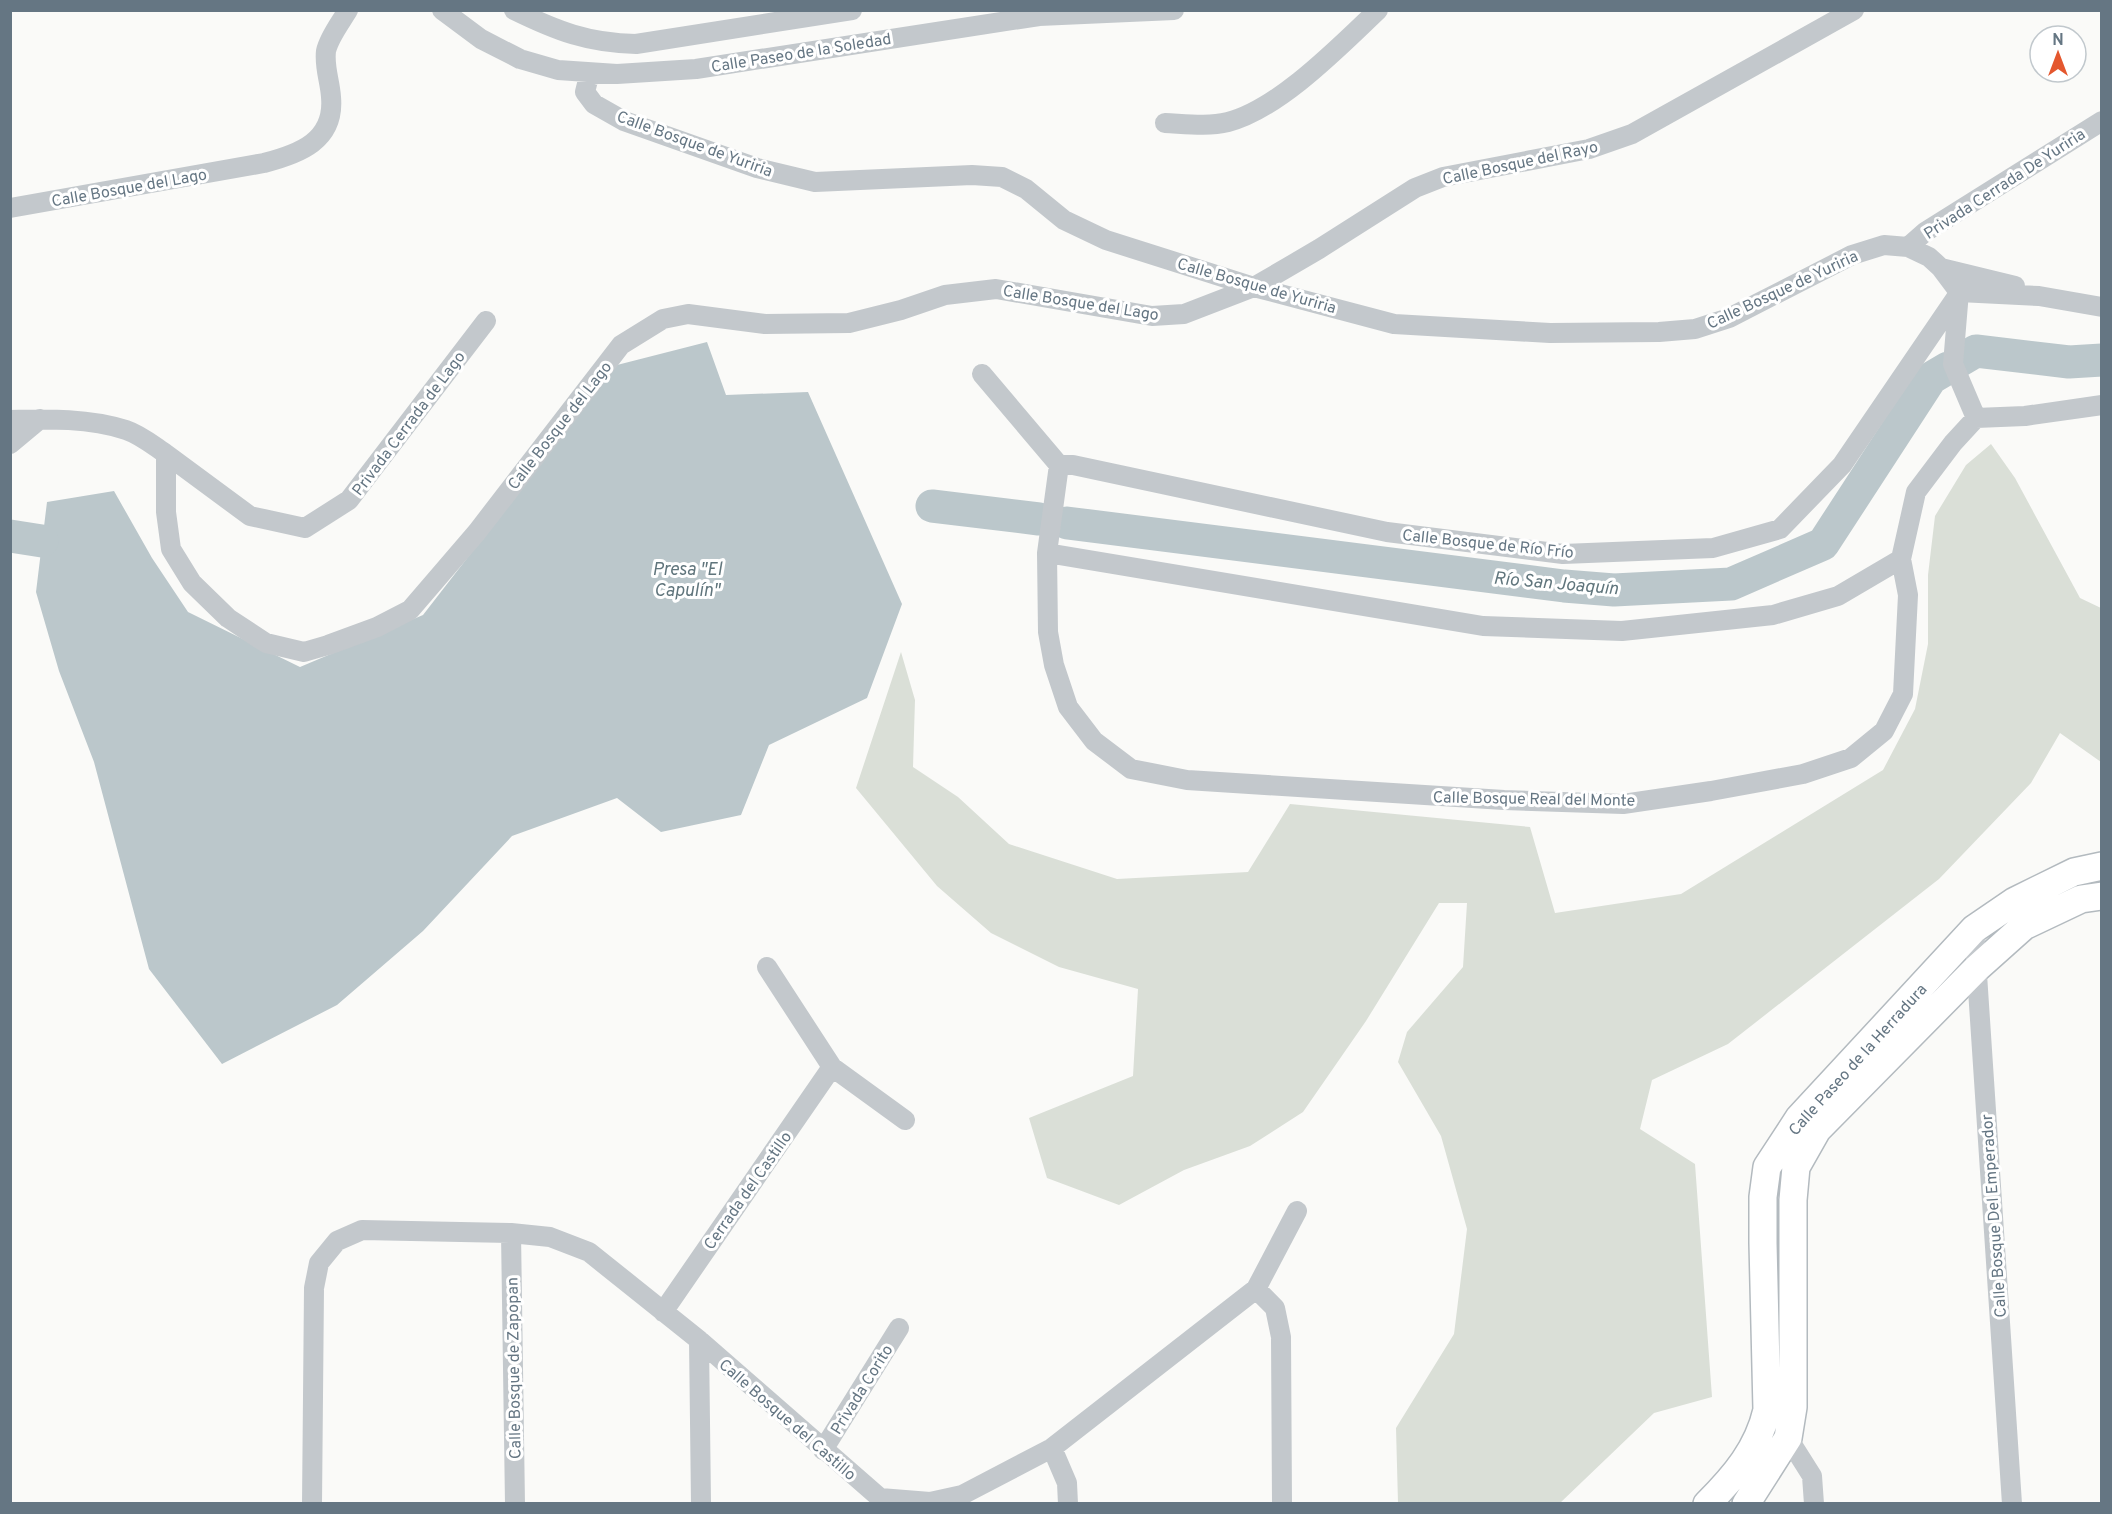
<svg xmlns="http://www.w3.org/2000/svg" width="2112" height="1514" font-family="Overpass,sans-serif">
  <rect width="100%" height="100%" fill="#fafaf8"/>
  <!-- green -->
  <path fill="#dadfd7" d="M1991 444 2015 478 2080 598 2101 608V762L2060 733 2031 783 1939 879 1728 1044 1652 1080 1640 1129 1695 1164 1712 1397 1654 1413 1560 1503H1398L1396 1428 1454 1334 1467 1229 1441 1136 1398 1062 1407 1032 1463 967 1467 903H1439L1366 1021 1303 1112 1250 1146 1184 1170 1119 1205 1047 1178 1029 1118 1133 1076 1138 989 1059 967 991 933 937 886 856 788 901 652 915 700 913 767 958 797 1009 844 1117 879 1248 872 1290 804 1530 827 1555 913 1681 894 1883 770 1915 709 1928 644V575L1935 516 1966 465Z"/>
  <!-- water -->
  <path fill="#bbc7cb" d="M707 342 726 395 808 392 902 604 867 698 769 745 741 815 661 832 617 798 512 836 423 931 337 1005 222 1064 149 969 94 762 59 671 36 592 47 502 114 491 152 558 188 612 300 667 423 615 617 365Z"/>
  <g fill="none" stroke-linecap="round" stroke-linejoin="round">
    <!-- river -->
    <path stroke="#bbc7cb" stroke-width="33" d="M1959 361 1976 351 2069 362 2102 360
      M932 506 1039 519
      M1067 523 1564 586 1614 590 1731 584 1823 544 1931 378 1948 368
      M10 536 42 541"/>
    <defs>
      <path id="secondary" d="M1707 1504C1735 1476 1758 1449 1767 1410L1763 1243V1197L1767 1167 1799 1118 1974 929 2015 901 2074 872 2102 866
        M1746 1504 1788 1438 1793 1407V1200L1796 1167 1817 1130 1977 968 2024 926 2081 899 2102 896"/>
    </defs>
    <!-- secondary casing -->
    <use href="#secondary" stroke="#b3babf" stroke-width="30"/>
    <!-- minor -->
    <path stroke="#c3c8cc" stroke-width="20" d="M442 10 481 39 520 59 558 70 617 74 696 69 1039 16 1174 10
      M514 10C557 31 588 43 636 44L852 10
      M600 73 589 76 585 92 594 104 624 121 757 168 815 182 972 175 1002 177 1026 189 1064 220 1106 240 1254 287 1394 324 1550 333 1659 332 1695 329 1729 318 1852 255 1884 245 1908 247 1929 257 1941 268 1959 292
      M1165 123C1186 124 1208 127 1228 122 1279 109 1340 46 1378 10
      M10 208 264 163C299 154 335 141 331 97 330 81 324 67 326 51 329 37 341 22 348 10
      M1908 247 1925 232 2102 121
      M1941 268 2015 286
      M1959 292 2039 296 2102 307
      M982 374 1059 465H1073L1387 532 1563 554 1713 548 1780 529 1842 465 1958 295
      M1976 418 2025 416 2102 405
      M10 420C49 419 89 418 126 430 141 435 154 446 166 454V512L171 549 192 583 228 618 266 643 304 652 328 645 377 627 410 610 477 532 621 345 663 319 688 314 765 324 849 323 901 310 945 295 996 289 1152 316 1184 314 1254 287 1319 249 1415 188 1443 177 1589 149 1632 134 1854 10
      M10 444 40 419
      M166 454 250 516 305 528 349 500 486 321
      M1059 465 1047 553 1048 632 1054 665 1068 707 1094 741 1131 769 1187 780 1504 800 1623 804 1711 791 1803 774 1851 758 1884 731 1903 694 1908 595 1901 559 1916 492 1953 443 1976 418 1953 364 1959 292
      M1047 553 1483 626 1622 631 1773 615 1838 596 1901 559
      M1974 929 2012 1504
      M767 967 832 1067 905 1120
      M511 1233 515 1504
      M1256 1289 1275 1308 1281 1337 1282 1504
      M663 1312 832 1067
      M699 1340 701 1504
      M1788 1438 1812 1476 1814 1504
      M1052 1448 1067 1483 1068 1504
      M823 1450 899 1328
      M312 1504 314 1288 319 1263 337 1241 362 1230 511 1233 550 1237 589 1252 699 1340 880 1498 930 1502 962 1495 1052 1448 1256 1289 1297 1211"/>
    <!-- secondary -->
    <use href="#secondary" stroke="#fff" stroke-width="27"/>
  </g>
  <g text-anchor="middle" stroke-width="6" stroke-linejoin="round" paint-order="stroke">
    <!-- street labels -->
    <g font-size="16" fill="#657683" stroke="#fff">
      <text transform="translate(801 52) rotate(-9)" y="6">Calle Paseo de la Soledad</text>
      <text transform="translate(695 143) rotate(20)" y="6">Calle Bosque de Yuriria</text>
      <text transform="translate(1520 162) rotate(-12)" y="6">Calle Bosque del Rayo</text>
      <text transform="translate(2004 183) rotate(-33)" y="6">Privada Cerrada De Yuriria</text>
      <text transform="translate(129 187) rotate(-10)" y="6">Calle Bosque del Lago</text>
      <text transform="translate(1257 285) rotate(16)" y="6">Calle Bosque de Yuriria</text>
      <text transform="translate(1782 289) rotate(-25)" y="6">Calle Bosque de Yuriria</text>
      <text transform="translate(1081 302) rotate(9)" y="6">Calle Bosque del Lago</text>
      <text transform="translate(408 423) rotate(-53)" y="6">Privada Cerrada de Lago</text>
      <text transform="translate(559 425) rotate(-52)" y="6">Calle Bosque del Lago</text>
      <text transform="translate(1488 543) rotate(6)" y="6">Calle Bosque de Río Frío</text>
      <text transform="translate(1534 798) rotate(1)" y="6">Calle Bosque Real del Monte</text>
      <text transform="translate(1857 1059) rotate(-48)" y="6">Calle Paseo de la Herradura</text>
      <text transform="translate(747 1190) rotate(-55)" y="6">Cerrada del Castillo</text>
      <text transform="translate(1993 1216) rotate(-94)" y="6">Calle Bosque Del Emperador</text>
      <text transform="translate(513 1368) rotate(-91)" y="6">Calle Bosque de Zapopan</text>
      <text transform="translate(861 1389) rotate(-58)" y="6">Privada Corito</text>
      <text transform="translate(788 1419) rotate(41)" y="6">Calle Bosque del Castillo</text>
    </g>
    <!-- water labels -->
    <g font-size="18" font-style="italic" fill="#60757c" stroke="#fff">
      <text x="687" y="575">Presa "El<tspan x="687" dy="21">Capulín"</tspan></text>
      <text transform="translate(1556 583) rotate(5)" y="6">Río San Joaquín</text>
    </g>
  </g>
  <!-- border -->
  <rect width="2112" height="1514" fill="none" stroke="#657683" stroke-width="24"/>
  <!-- north arrow -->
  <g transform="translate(2058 54)"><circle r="28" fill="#ffffff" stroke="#c1c8cd" stroke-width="1.5"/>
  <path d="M0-4.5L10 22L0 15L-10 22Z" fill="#e4572e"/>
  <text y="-9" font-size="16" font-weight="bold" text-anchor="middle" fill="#657683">N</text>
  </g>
</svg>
